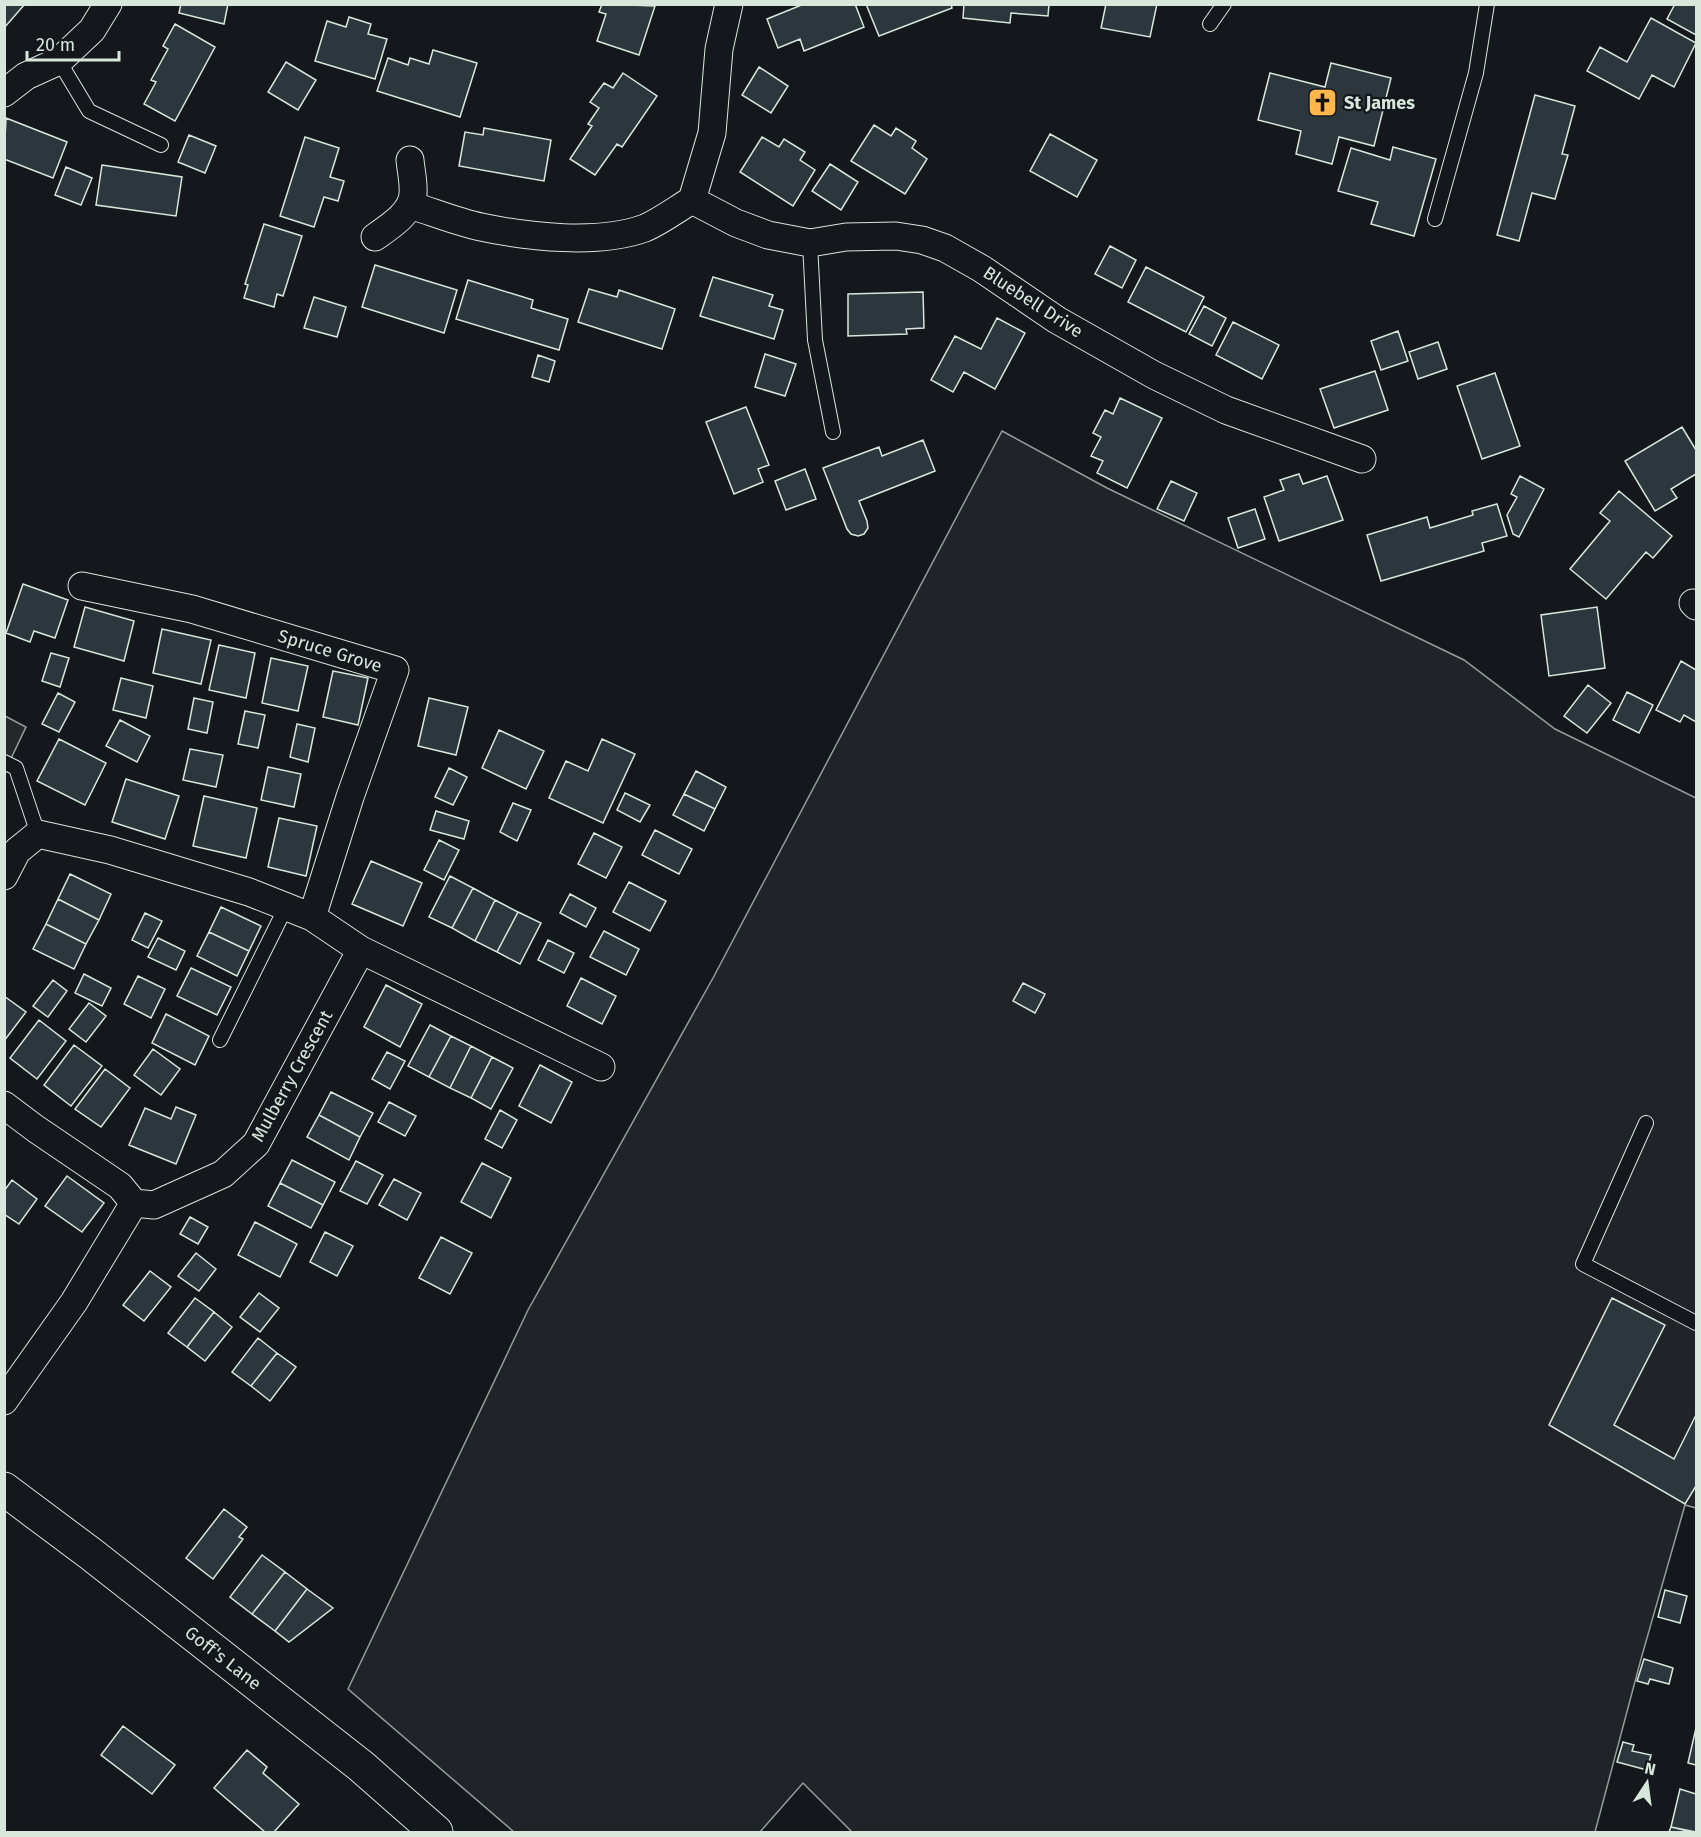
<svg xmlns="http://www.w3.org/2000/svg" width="1701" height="1837" font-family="'Fira Sans',sans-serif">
  <rect width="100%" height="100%" fill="#14181c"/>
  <!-- green -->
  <path fill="#202428" stroke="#939e99" stroke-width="1.5" d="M1002 431 1107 488 1464 660 1555 729 1696 798V1508L1685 1505 1641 1659 1595 1832H852L803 1783 760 1832H514L348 1689 528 1310 713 978Z"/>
  <!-- parking -->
  <path fill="#24282b" stroke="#939e99" stroke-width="1.5" d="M5 716 26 727 5 771Z"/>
  <!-- building -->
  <path fill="#2c363c" stroke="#d8e6dc" stroke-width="1.5" d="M4 4H25L4 28Z
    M181 4H228L224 24 179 13Z
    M602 4 655 6 639 55 597 41 606 14 599 12Z
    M804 4H855L864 27 804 51 800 39 778 48 767 19Z
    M866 4H951L952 8 879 36Z
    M964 4H1049L1048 16 1011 13 1010 23 963 18Z
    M1106 4H1157L1150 37 1101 28Z
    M1675 4H1696V35L1667 19Z
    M349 17 371 24 368 34 387 39 375 79 315 61 327 21 346 27Z
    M1651 18 1696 43 1674 87 1652 75 1639 99 1587 71 1600 47 1627 62Z
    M175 24 215 47 175 121 144 104 156 82 151 80 168 49 163 46Z
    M433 50 477 63 460 117 377 91 388 58 408 65 410 58 429 64Z
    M286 62 316 80 298 110 268 92Z
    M1331 63 1391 78 1374 146 1339 137 1332 164 1296 154 1301 131 1258 120 1270 73 1325 87Z
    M759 67 788 86 771 113 742 95Z
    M623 73 657 96 622 147 617 144 595 175 570 159 592 126 588 124 599 108 590 102 604 83 613 88Z
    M1535 95 1575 106 1562 154 1568 155 1555 199 1532 193 1519 241 1497 235Z
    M6 118 67 142 53 178 4 159Z
    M874 125 891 136 896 128 916 141 912 148 927 159 905 194 851 161Z
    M484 128 551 140 544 181 459 166 465 132 483 135Z
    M1050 134 1097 160 1077 197 1030 171Z
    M189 135 216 146 205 173 178 162Z
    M305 137 339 148 330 177 344 181 338 201 324 197 314 227 280 216Z
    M762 137 779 147 784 139 805 152 800 160 815 170 793 206 740 172Z
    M1393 147 1436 159 1414 236 1371 224 1378 202 1338 191 1351 148 1390 160Z
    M830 164 858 182 841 210 812 191Z
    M102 165 182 177 176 216 96 205Z
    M66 167 92 178 81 205 55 195Z
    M264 224 302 236 283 296 277 294 274 307 244 298 248 285 245 284Z
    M1110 246 1136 260 1122 288 1095 274Z
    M375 265 457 290 444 333 362 307Z
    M1146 267 1204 297 1186 332 1128 302Z
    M713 277 773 295 769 306 783 310 774 339 700 316Z
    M468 280 533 300 531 308 568 319 559 350 456 319Z
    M589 289 617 297 619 290 675 309 662 349 578 322Z
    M923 292 924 328 906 329 907 334 848 336V294Z
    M314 297 346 307 337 337 304 328Z
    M1204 306 1226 318 1212 346 1189 334Z
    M997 318 1025 333 995 389 964 372 953 392 931 380 955 336 981 349Z
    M1233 322 1279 345 1262 379 1216 355Z
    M1398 331 1408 361 1381 370 1371 341Z
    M1438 342 1447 369 1418 379 1409 352Z
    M765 354 796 364 785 396 755 387Z
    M538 355 555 361 549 382 532 377Z
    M1375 371 1388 410 1334 428 1320 389Z
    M1495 373 1520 446 1482 459 1457 386Z
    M1120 398 1162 418 1127 488 1097 473 1103 461 1091 456 1101 437 1093 433 1105 410 1113 414Z
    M746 407 769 465 758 469 763 482 734 494 706 422Z
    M1682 427 1696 450V474L1671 489 1677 498 1655 511 1625 461Z
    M923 440 935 471 859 501 867 521 868 528 864 534 858 536 851 534 847 529 823 468 879 447 882 456Z
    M805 469 816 499 786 510 775 481Z
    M1299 474 1303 484 1327 476 1343 520 1279 541 1264 497 1284 490 1280 480Z
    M1520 476 1544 489 1519 537 1513 534 1507 515 1517 497 1511 494Z
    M1171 481 1197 493 1184 521 1157 509Z
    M1619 491 1672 536 1653 558 1646 552 1606 599 1570 569 1610 521 1600 513Z
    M1497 504 1507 536 1482 543 1484 551 1381 581 1367 535 1427 517 1430 528 1473 515 1472 511Z
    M1255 509 1265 539 1238 548 1228 518Z
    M23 584 68 600 55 638 34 631 30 642 6 633Z
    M85 607 134 621 124 661 74 647Z
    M1597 607 1605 668 1549 676 1541 615Z
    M162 629 211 640 201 684 153 673Z
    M219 645 255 653 246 698 209 690Z
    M51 653 69 658 60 687 42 681Z
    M271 658 308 666 298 711 262 703Z
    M1681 661 1696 670V722L1684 715 1680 722 1656 710Z
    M333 671 368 678 358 725 323 717Z
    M121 678 153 686 146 718 113 710Z
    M1588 685 1611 703 1587 733 1564 716Z
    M1627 692 1653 705 1639 733 1613 720Z
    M58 693 75 702 59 732 42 724Z
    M194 698 213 702 207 733 188 729Z
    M429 698 468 707 456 755 418 746Z
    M245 711 265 715 258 748 238 744Z
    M120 720 150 736 137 762 106 746Z
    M297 724 315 728 308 762 290 757Z
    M499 730 544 751 526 789 482 768Z
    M59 739 106 763 85 805 37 781Z
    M602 739 635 754 603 823 549 798 566 761 588 771Z
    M190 749 223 755 216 787 183 780Z
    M268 767 301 774 294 807 261 800Z
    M449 768 467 777 453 805 435 797Z
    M696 771 726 787 715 809 684 794Z
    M126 779 179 796 165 839 112 822Z
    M625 793 650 805 640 822 617 810Z
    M684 794 715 809 704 831 673 815Z
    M204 796 257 808 246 858 193 846Z
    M513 803 531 810 517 841 500 832Z
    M436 811 469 821 464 839 430 830Z
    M279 818 317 826 306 876 268 867Z
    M655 830 692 849 679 874 642 855Z
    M594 833 622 847 606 878 578 864Z
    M439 840 459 850 444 880 424 870Z
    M371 861 422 883 403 926 352 904Z
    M70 874 111 894 99 920 58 899Z
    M450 876 473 888 452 928 429 917Z
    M629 882 666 901 650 931 613 912Z
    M473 888 495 900 475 941 452 928Z
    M570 894 596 908 586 927 560 913Z
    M58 899 99 920 86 944 46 924Z
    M495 900 518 912 497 952 475 941Z
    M221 907 261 926 249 951 209 932Z
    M518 912 541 923 520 964 497 952Z
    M145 913 162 921 148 948 132 940Z
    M46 924 86 944 74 969 33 949Z
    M604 931 639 949 626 975 590 957Z
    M209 932 249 951 237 976 197 956Z
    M158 938 185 951 176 970 148 957Z
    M548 940 574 953 564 973 538 960Z
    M191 968 231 987 217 1015 177 996Z
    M84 974 111 988 102 1006 75 993Z
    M138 976 165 989 151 1018 124 1004Z
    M581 978 616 996 602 1024 567 1006Z
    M53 980 67 991 48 1017 33 1006Z
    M1023 983 1045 994 1035 1013 1013 1001Z
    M386 985 422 1004 400 1047 364 1027Z
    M4 996 26 1012 4 1041Z
    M89 1003 106 1016 86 1042 69 1029Z
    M166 1014 209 1036 195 1065 152 1043Z
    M39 1020 66 1041 37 1079 10 1058Z
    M430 1025 451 1036 429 1077 408 1066Z
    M451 1036 471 1046 450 1088 429 1077Z
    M74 1045 102 1066 71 1106 44 1085Z
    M471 1046 492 1057 471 1098 450 1088Z
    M153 1049 180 1069 161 1095 134 1075Z
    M387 1052 405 1061 390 1089 372 1079Z
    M492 1057 513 1068 491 1109 471 1098Z
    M540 1065 572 1082 551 1123 519 1106Z
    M105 1069 130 1088 101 1127 75 1109Z
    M331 1092 373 1113 360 1137 319 1115Z
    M389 1102 416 1116 405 1136 378 1122Z
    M176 1107 196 1115 176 1164 129 1145 145 1108 171 1119Z
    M500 1110 517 1120 502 1148 485 1139Z
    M319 1115 360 1137 349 1160 307 1137Z
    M292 1160 335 1182 323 1205 280 1183Z
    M356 1161 383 1175 367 1204 340 1191Z
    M482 1163 511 1178 491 1218 461 1202Z
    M67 1176 104 1203 82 1232 45 1206Z
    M394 1179 421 1193 407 1220 379 1205Z
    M12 1180 37 1199 19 1224 4 1214V1191Z
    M280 1183 323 1205 311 1228 268 1206Z
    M190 1217 208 1227 198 1244 180 1234Z
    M255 1222 297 1244 280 1277 238 1255Z
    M325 1232 353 1246 337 1276 310 1262Z
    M441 1237 472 1253 450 1294 419 1278Z
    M196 1253 216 1269 199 1291 178 1276Z
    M150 1271 171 1287 144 1321 123 1305Z
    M259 1293 279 1308 260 1332 240 1317Z
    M195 1298 214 1312 187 1347 168 1333Z
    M1612 1298 1665 1325 1614 1425 1674 1459 1696 1415V1486L1685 1504 1549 1425Z
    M214 1312 232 1327 205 1361 187 1347Z
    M258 1338 277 1353 251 1386 232 1372Z
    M277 1353 296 1367 270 1401 251 1386Z
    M224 1509 247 1527 239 1537 243 1539 213 1579 186 1558Z
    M262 1555 285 1572 252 1614 230 1597Z
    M285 1572 307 1589 275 1631 252 1614Z
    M307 1589 333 1608 289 1642 275 1631Z
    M1665 1590 1687 1596 1680 1623 1658 1617Z
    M1644 1659 1673 1668 1669 1684 1650 1679 1648 1684 1637 1681Z
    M123 1726 175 1765 152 1794 101 1755Z
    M1696 1728V1765L1688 1763Z
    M1623 1742 1634 1745 1632 1751 1651 1755 1647 1770 1617 1762Z
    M247 1750 267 1767 263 1773 299 1804 274 1832H265L214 1788Z
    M1680 1789 1696 1794V1832L1671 1827Z
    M1671 1827 1692 1832H1669Z"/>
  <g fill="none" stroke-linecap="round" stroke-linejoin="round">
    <defs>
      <path id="lane" d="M1210 24 1224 4
        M59 61 89 111 161 145
        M1435 219 1476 73 1487 4
        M810 243 815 340 833 432
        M4 762 16 768 38 834
        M220 1040 286 907
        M1646 1123 1583 1264 1696 1323"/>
      <path id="street" d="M4 93 26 76 59 61 92 30 108 4
        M692 200 712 133 719 49 729 4
        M410 205C433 212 457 222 481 227 528 237 599 245 645 228 661 221 677 209 692 200L736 223 768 235 810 243 846 237 896 236 922 240 945 248 982 269 1057 320 1154 375 1226 410 1362 459
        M375 237C389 227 412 213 413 194 414 183 411 171 410 160
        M82 586 192 609 395 670 350 797 312 917
        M1693 603 1696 606
        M4 876 17 851 38 834 110 850 249 892 312 917 361 950
        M4 1105 36 1129 120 1186 134 1203
        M4 1401 74 1302 134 1203 154 1205 223 1174 256 1144 361 950 601 1067"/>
      <path id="secondary" d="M4 1489 91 1554 361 1766 436 1832"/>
    </defs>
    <!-- lane casing -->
    <use href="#lane" stroke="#d8e6dc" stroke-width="16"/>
    <!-- street casing -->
    <use href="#street" stroke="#d8e6dc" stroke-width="29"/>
    <!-- secondary casing -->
    <use href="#secondary" stroke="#d8e6dc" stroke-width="35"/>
    <!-- lane -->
    <use href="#lane" stroke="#14181c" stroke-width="14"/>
    <!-- street -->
    <use href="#street" stroke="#14181c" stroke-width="27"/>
    <!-- secondary -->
    <use href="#secondary" stroke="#14181c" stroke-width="33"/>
  </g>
  <!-- icons -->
  <defs>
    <symbol id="church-square" viewBox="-11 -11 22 22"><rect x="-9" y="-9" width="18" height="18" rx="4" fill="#ffb74d" stroke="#14181c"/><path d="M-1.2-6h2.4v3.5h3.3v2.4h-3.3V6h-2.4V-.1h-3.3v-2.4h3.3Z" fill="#111"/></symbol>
  </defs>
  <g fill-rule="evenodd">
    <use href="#church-square" x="1306" y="86" width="33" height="33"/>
  </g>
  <g text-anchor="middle" stroke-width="4.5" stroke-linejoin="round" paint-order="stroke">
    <!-- poi labels -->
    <g font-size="18" font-weight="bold" fill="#d8e6dc" stroke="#14181c" text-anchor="start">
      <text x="1344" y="109">St James</text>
    </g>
    <!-- street labels -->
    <g font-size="18" fill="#d8e6dc" stroke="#14181c">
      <text transform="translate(1033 302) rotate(33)" y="6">Bluebell Drive</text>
      <text transform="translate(330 651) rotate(17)" y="6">Spruce Grove</text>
      <text transform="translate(292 1076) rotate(-61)" y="6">Mulberry Crescent</text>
      <text transform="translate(223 1658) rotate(38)" y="6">Goff's Lane</text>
    </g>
  </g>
  <!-- border -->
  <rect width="1701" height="1837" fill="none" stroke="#d8e6dc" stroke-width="12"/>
  <!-- north arrow -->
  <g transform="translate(1647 1783) rotate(13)" stroke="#14181c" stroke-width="4.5" paint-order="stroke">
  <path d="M0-4.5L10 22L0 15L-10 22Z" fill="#d8e6dc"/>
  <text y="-9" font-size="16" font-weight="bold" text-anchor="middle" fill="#d8e6dc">N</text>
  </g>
  <!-- scale -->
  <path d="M27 51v9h92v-9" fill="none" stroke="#d8e6dc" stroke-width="3"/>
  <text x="36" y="51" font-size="18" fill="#d8e6dc" stroke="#14181c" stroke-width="4.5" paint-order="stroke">20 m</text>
</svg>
